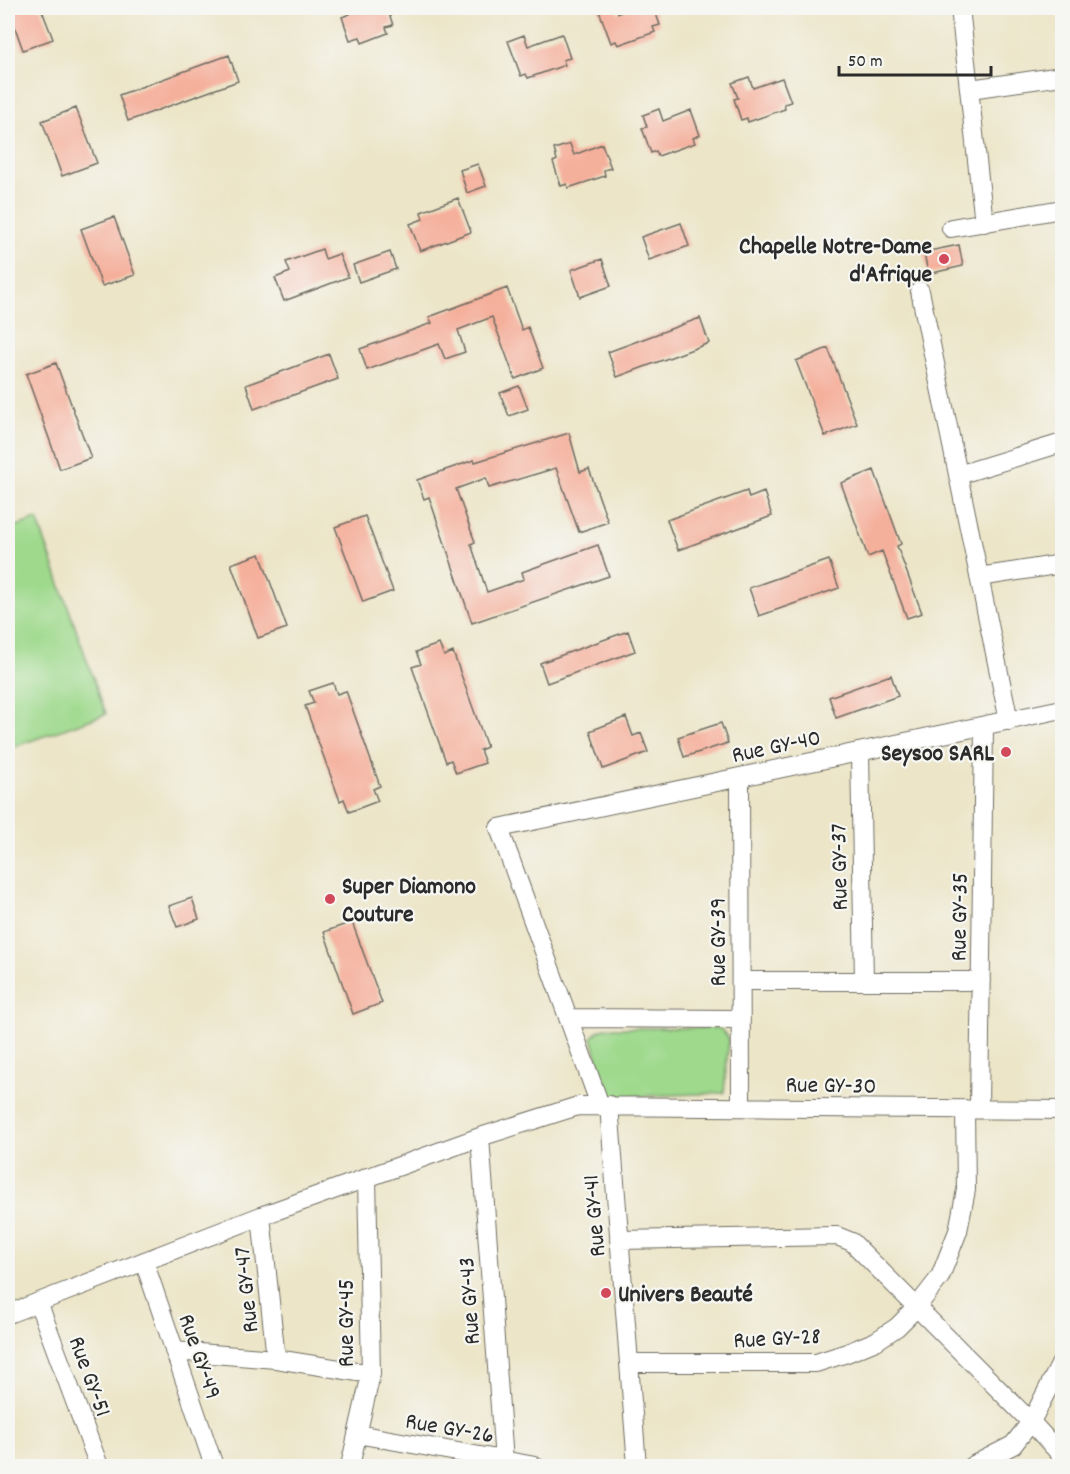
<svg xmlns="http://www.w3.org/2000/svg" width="1070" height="1474" font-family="Dekko,sans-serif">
  <rect width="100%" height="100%" fill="#f6f6f2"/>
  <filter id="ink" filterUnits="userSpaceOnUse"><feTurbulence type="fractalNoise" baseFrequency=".0167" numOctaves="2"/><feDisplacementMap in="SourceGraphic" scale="12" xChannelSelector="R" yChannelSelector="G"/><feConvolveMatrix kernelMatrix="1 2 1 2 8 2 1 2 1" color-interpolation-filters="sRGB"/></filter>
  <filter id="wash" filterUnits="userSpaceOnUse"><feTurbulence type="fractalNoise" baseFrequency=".008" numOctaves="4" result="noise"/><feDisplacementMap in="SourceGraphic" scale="24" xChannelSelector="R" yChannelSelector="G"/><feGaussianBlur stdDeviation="1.35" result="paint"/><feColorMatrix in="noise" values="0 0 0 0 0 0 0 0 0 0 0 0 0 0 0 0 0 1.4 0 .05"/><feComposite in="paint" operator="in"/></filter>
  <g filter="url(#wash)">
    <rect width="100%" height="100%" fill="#ece5c8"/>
    <!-- green -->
    <path fill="#9ed98c" stroke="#64825c" stroke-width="1.5" d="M37 519 106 714 8 749V529Z
      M605 1028H720L729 1039 724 1093 615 1097 606 1091 592 1037 598 1031Z"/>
    <g id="blocks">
      <!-- building -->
      <path fill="#f5b09c" d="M8 8H41L53 39 23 50Z
        M347 8H387L393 25 386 27 388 33 362 43 360 37 350 40 342 17 350 14Z
        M598 8H616L618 13 634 8H654L660 25 653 27 655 32 618 45 616 41 611 43Z
        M562 34 570 58 563 60 565 65 528 78 526 74 521 76 508 41 524 35 528 46Z
        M229 55 238 81 128 121 119 95Z
        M749 77 753 88 782 78 791 102 784 104 785 109 748 122 747 118 741 120 734 99 738 98 732 83Z
        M76 108 97 163 62 176 42 121Z
        M659 109 663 121 691 110 700 135 693 138 695 143 658 156 656 151 651 153 642 128 647 127 643 115Z
        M570 144 574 155 602 144 611 168 604 170 605 176 568 188 567 184 561 186 553 162 557 160 554 149Z
        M478 164 486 186 467 193 460 170Z
        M458 198 471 232 420 251 410 224 423 219 421 212Z
        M114 217 135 275 102 286 81 229Z
        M681 223 689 246 649 260 641 237Z
        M959 245 963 266 928 274 924 252Z
        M322 249 325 259 339 254 348 277 284 301 275 278 290 272 286 262Z
        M390 252 396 269 359 282 353 265Z
        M602 259 611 286 580 297 571 270Z
        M507 288 522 330 528 327 543 368 515 379 492 317 458 330 465 352 445 359 439 344 367 370 360 349 432 323 429 317Z
        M700 318 709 343 617 377 608 352Z
        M828 348 857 424 825 436 796 361Z
        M329 354 338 379 254 409 246 385Z
        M56 363 91 458 60 469 26 374Z
        M519 386 528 409 509 416 500 393Z
        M569 433 580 472 589 469 608 522 579 532 556 468 489 488 486 478 456 489 475 542 471 544 487 592 524 579 522 572 598 545 609 576 472 623 429 497 424 499 417 480 474 460 475 462Z
        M874 470 901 544 897 546 922 613 907 618 882 551 868 557 841 483Z
        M747 491 749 498 764 492 772 516 678 550 667 520Z
        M365 516 393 591 363 602 335 527Z
        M260 554 287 628 258 638 231 564Z
        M829 560 839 588 759 616 749 588Z
        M628 631 635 651 547 683 540 663Z
        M439 644 444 656 453 652 487 747 480 750 485 763 456 773 451 760 446 762 412 667 421 664 416 652Z
        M891 675 898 696 836 718 829 697Z
        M333 683 337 694 346 691 380 786 373 789 378 801 349 812 344 799 340 801 305 706 314 703 309 691Z
        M626 717 633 736 641 733 648 752 603 769 590 731Z
        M721 723 728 743 684 757 678 737Z
        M192 898 199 919 177 927 169 906Z
        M352 922 382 1003 353 1014 324 932Z"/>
    </g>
  </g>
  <g filter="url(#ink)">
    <use href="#blocks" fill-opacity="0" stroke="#6f6c62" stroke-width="1.5"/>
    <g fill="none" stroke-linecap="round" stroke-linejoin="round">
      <defs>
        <path id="street" d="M960 8 984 223
          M970 89 1062 76
          M951 228 1062 209
          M920 291 1009 721
          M958 475 1062 443
          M979 577 1062 564
          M860 752 864 981
          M740 777 741 1107
          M741 981H981
          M568 1018 741 1019
          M600 1105 499 828 1062 709
          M609 1105 637 1466
          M979 1109 984 726
          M480 1137 504 1461
          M261 1216 276 1359
          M619 1240 837 1236 852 1242 1031 1422 1062 1456
          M144 1261 214 1466
          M38 1302 99 1466
          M8 1314 261 1216 480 1137 578 1106 1062 1110
          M174 1351 276 1359 371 1374
          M629 1363H816L847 1353 876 1341 897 1327 916 1308 940 1277 958 1231 966 1190 965 1109
          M357 1434 535 1466
          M350 1466 371 1374 367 1177
          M972 1466 1013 1445 1031 1422 1062 1361"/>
      </defs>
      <!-- street casing -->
      <use href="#street" stroke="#6f6c62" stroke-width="20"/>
      <!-- street -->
      <use href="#street" stroke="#fff" stroke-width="18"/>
    </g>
  </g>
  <!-- markers -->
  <g fill="#d1495b" stroke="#f6f6f2" stroke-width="2">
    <circle cx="944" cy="259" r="6"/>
    <circle cx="1006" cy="752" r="6"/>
    <circle cx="330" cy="899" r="6"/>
    <circle cx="606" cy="1293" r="6"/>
  </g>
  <g text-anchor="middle" stroke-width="4.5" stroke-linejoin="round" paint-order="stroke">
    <!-- poi labels -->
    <g font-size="24" font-weight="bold" fill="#2b2b2b" stroke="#f6f6f2" text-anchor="end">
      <text x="932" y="253">Chapelle Notre-Dame<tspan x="932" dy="28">d'Afrique</tspan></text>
      <text x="994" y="760">Seysoo SARL</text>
      <text x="342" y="893" text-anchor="start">Super Diamono<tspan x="342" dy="28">Couture</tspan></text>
      <text x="618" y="1301" text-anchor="start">Univers Beauté</text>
    </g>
    <!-- street labels -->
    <g font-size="24" fill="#2b2b2b" stroke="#f6f6f2">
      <text transform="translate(776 745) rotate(-12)" y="8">Rue GY-40</text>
      <text transform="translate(838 867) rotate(-91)" y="8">Rue GY-37</text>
      <text transform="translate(958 917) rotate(-89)" y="8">Rue GY-35</text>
      <text transform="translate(717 942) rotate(-90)" y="8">Rue GY-39</text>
      <text transform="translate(831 1084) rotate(1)" y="8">Rue GY-30</text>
      <text transform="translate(593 1216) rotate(-95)" y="8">Rue GY-41</text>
      <text transform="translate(245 1290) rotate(-96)" y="8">Rue GY-47</text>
      <text transform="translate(468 1301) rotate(-94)" y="8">Rue GY-43</text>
      <text transform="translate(345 1323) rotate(-90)" y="8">Rue GY-45</text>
      <text transform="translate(777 1337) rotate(-3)" y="8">Rue GY-28</text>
      <text transform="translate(201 1356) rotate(71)" y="8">Rue GY-49</text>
      <text transform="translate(91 1376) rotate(70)" y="8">Rue GY-51</text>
      <text transform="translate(450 1427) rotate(10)" y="8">Rue GY-26</text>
    </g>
  </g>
  <!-- margin -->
  <rect width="1070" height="1474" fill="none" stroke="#f6f6f2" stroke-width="30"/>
  <!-- scale -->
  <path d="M839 66v9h152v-9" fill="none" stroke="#2b2b2b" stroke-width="3"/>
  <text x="848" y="66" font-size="18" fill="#2b2b2b" stroke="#f6f6f2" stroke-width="4.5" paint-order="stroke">50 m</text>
</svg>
